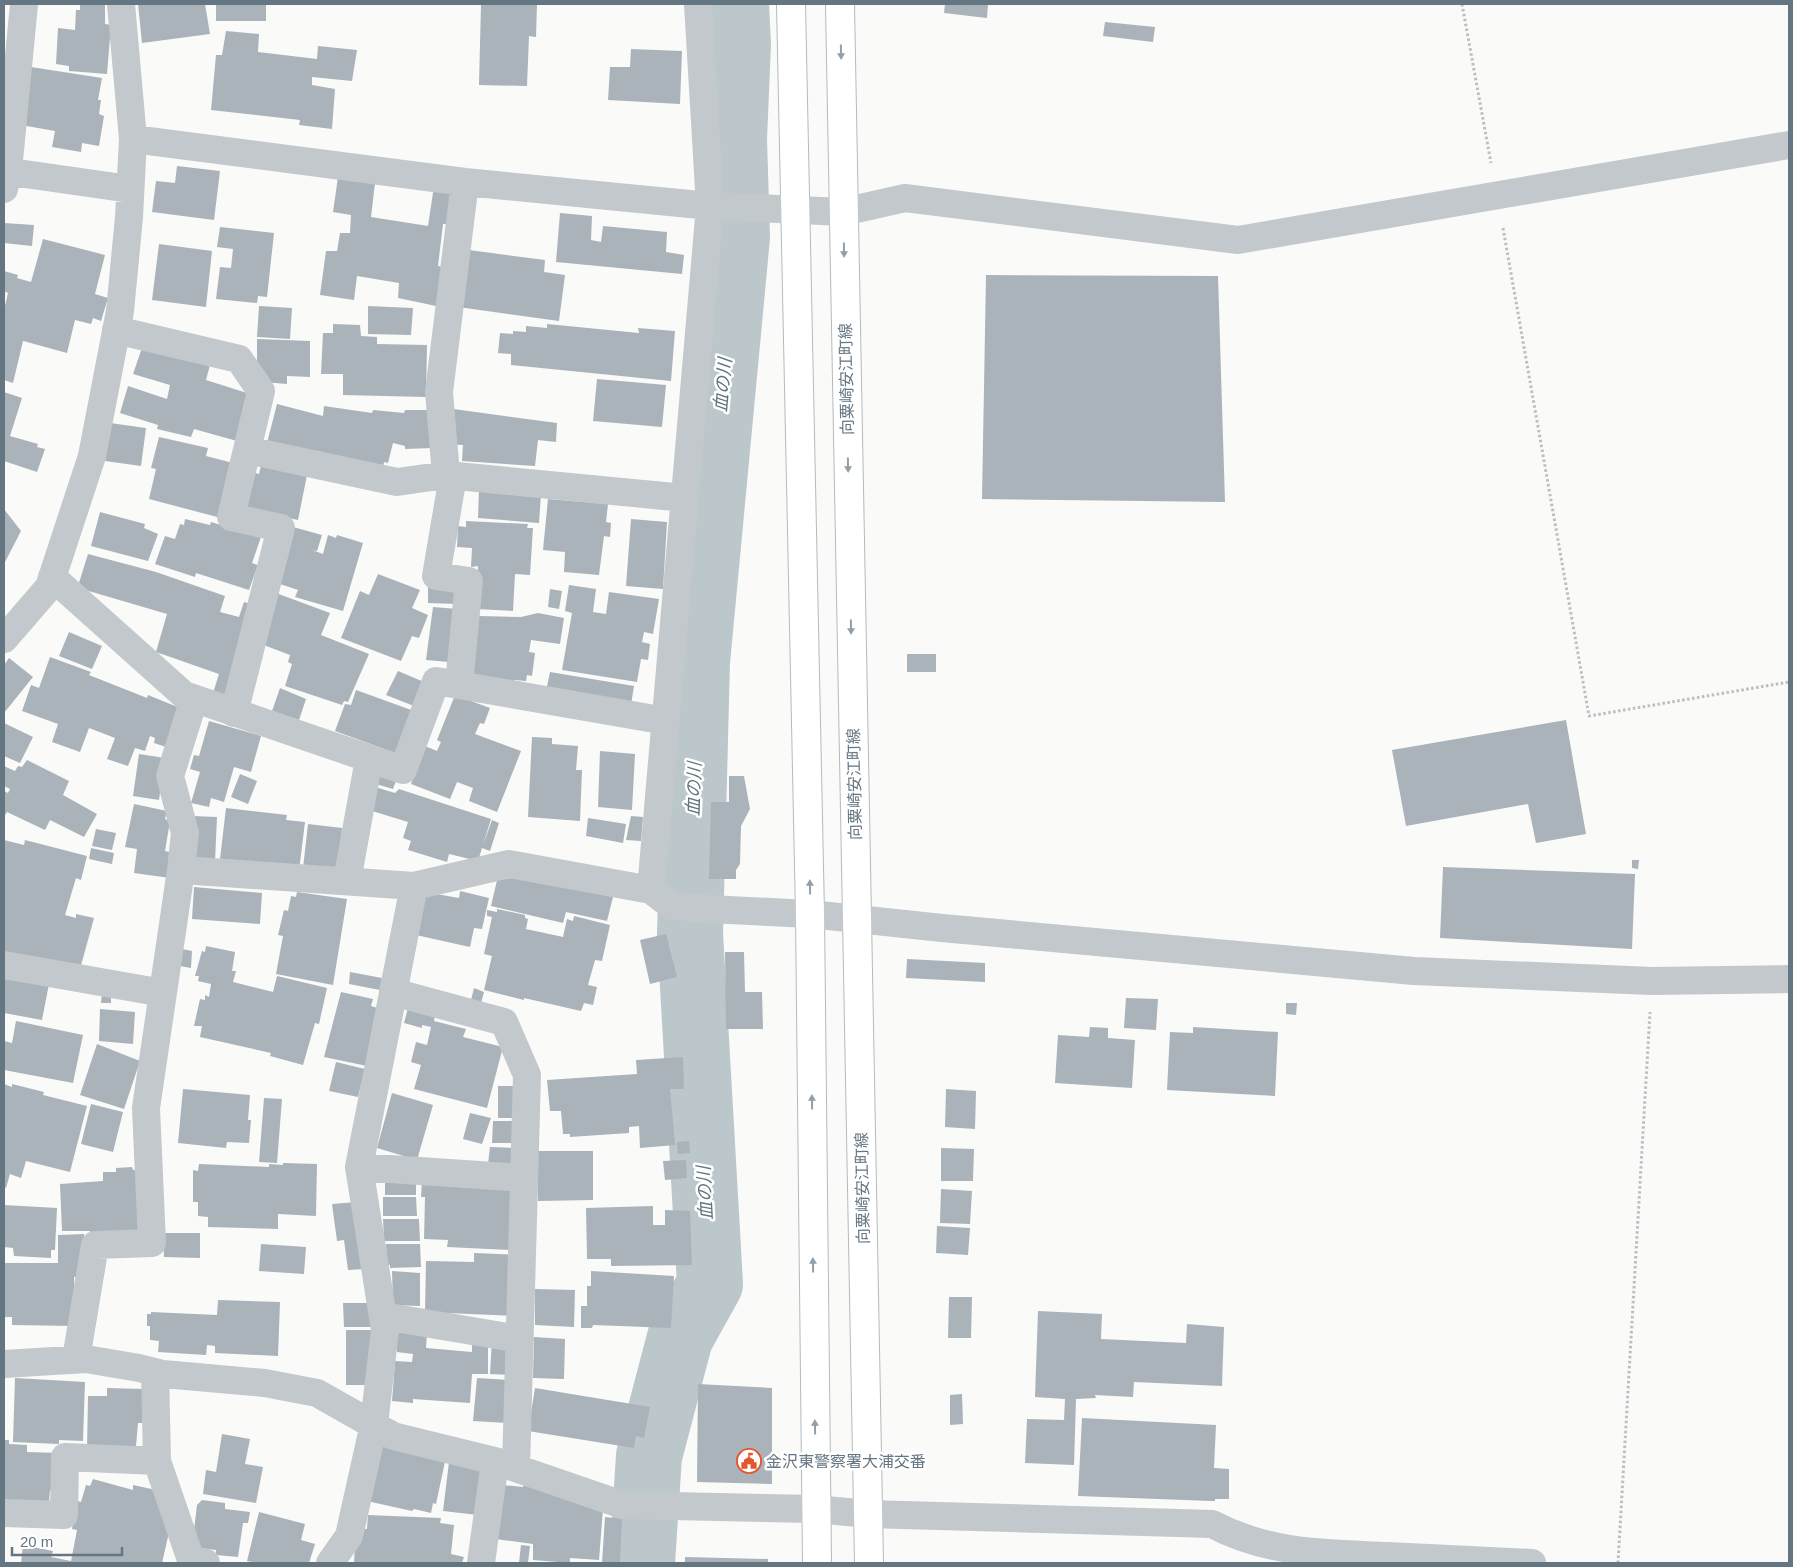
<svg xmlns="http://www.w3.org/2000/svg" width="1793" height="1567" font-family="Helvetica,'Noto Sans JP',sans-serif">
  <rect width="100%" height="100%" fill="#fafaf8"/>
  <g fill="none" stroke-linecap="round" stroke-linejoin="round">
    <!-- river -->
    <path stroke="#bbc7cb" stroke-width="66" d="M642 1563 649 1456 680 1338 710 1284 690 934 697 662 737 237 734 139 738 44 736 4"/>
  </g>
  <!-- building -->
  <path fill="#aab3b9" d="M80 4H105V24L111 25 107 74 69 71V66L56 64 58 28 75 30 76 10H80Z
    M138 4H205L210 34 142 43Z
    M216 4H266V21H216Z
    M481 4H537L536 37 529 36 527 86 479 85Z
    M945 4H988L987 18 944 13Z
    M1105 22 1155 27 1153 42 1103 36Z
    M226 31 259 34 258 52 317 59 318 46 357 50 352 81 312 77V85L335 89 332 129 299 125 300 120 211 110 216 55H222Z
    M631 49 682 51 680 104 608 100 610 67H630Z
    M31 67 102 78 98 100H101L99 114 104 116 99 146 82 143 81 152 52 147 55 131 21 125Z
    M177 166 220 171 214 220 152 212 156 181 175 183Z
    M339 170 376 175 371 217 428 226 434 186H454L452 224H443L438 266 448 268 441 307 398 298 399 283 357 276 354 300 320 295 326 251H337L340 233H350L351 215 333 212Z
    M560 213 592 216 591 240 601 242 603 226 667 232 666 252 684 255 682 274 556 262Z
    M4 223 34 225 32 246 4 243Z
    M220 227 274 233 267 297 258 296 257 303 216 299 220 267 231 268 233 249 217 247Z
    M43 239 105 255 95 294 108 298 101 321 93 318 91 324 75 320 67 353 16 339 23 341 13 383 4 380V310L8 293 4 291V271L18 275 17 278 31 282Z
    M159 244 212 251 206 307 152 300Z
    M469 250 545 260 544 272 565 275 559 321 458 307Z
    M986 275 1218 276 1225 502 982 499Z
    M259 306 292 308 290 339 257 337Z
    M368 306 413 308 411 335 368 334Z
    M333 324 360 325 361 336 377 337V344L427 345 426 397 343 395V374H321L323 333H333Z
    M547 324 639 333 638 328 675 331 671 381 511 365V354L498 353 500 333 513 334V331L526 332V326L547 328Z
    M257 339 310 341V377L287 376V384L263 382 257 374Z
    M143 345 210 365 206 380 247 393 237 441 194 429 191 437 157 429 158 425 120 413 128 386 167 399 170 385 133 374Z
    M597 379 666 385 662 427 593 421Z
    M4 392 22 398 10 436 38 444 37 447 45 449 37 472 4 461Z
    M277 404 323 416 324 406 372 413 373 410 404 413 405 410H432V448L405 449V446L393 443 388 463 384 462 383 469 267 443Z
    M446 408 557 423 556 442 538 440 535 466 462 461 463 445 445 444Z
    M110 423 146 428 141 466 105 461Z
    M159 437 208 448 206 456 237 464 221 518 149 499 156 469 151 468Z
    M261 466 307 475 298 520 244 509 252 472 259 474Z
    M479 489 541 494 539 523 478 518Z
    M548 499 608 504 606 522 611 523 610 537 604 536 599 575 564 572 565 552 543 550Z
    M4 509 21 531 4 564Z
    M100 512 145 524 144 528 158 534 148 561 91 546Z
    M185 519 210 525 211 522 261 537 252 563 258 565 249 590 196 573 195 577 155 564 165 536 175 539 180 524 184 525Z
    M631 519 667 522 663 589 626 586Z
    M466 521 528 524 527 528H533L530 575 515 574 513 611 476 609 478 566 471 567 472 548 457 547 458 526 466 527Z
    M293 527 322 535 317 551 312 550 323 554 328 535 336 538 337 535 363 543 343 611 295 597 298 590 277 583Z
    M88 554 156 572 225 596 220 612 239 617 244 602 255 605 226 698 213 693 219 674 156 652 167 614 82 589 78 586Z
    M378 574 420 590 412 608 428 615 419 638 412 636 401 661 341 638 360 591 369 595Z
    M428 583 457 585 456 604 428 603Z
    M569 585 596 589 593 612 606 614 609 592 659 599 653 634 644 632 642 642 650 644 648 660 641 659 637 682 562 670 572 613 565 611Z
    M550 589 562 591 559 609 548 607Z
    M276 593 330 613 321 635 369 654 348 702 344 701 342 705 285 686 292 664 288 662 290 655 261 644Z
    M433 607 457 609 449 662 426 660Z
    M538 613 564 618 560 644 531 640 529 652 535 653 532 676 527 675 526 681 515 680 513 683 467 675 478 616 521 617Z
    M69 632 102 646 92 669 59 656Z
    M907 654H936V672H907Z
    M50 657 91 672 89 675 147 698 148 695 180 708 166 747 154 743 155 738 150 736 145 751 135 748 128 766 107 759 115 738 89 728 80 752 52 742 58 724 22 711 31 685 39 688Z
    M9 658 33 677 4 713V665Z
    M398 671 424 682 414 706 386 695Z
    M550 672 634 686 631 705 546 691Z
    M280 688 306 699 299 720 272 711Z
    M356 690 414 711 398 754 335 731 345 704 351 705Z
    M455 695 490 708 484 724 480 723 475 734 521 751 497 812 469 801 473 788 457 782 450 799 411 784 425 746 437 751 441 742 437 740Z
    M1566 720 1586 834 1536 843 1528 804 1406 826 1392 750Z
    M209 721 261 736 251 772 234 767 224 802 211 798 209 807 191 803 200 772 190 769 194 755 199 756Z
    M4 723 33 737 20 763 4 756Z
    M532 737 552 738V744L578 746 576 770H582L580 821 528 817Z
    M600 751 635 754 632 810 598 807Z
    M139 754 165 758 159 800 133 796Z
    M27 760 69 781 63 795 97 814 84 837 50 820 45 830 7 812 4 817V791L8 793 10 789 4 786V766L15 771 18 766 22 767Z
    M379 773 397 778 393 789 376 784Z
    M240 774 257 781 248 804 231 797Z
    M729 776H744L750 809 741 826 740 864 736 870V879H709L711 802H729Z
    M375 787 395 793 399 789 491 819 483 845 492 820 499 823 490 851 482 848 478 861 449 854 447 862 408 850 411 841 403 838 408 822 369 810Z
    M134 804 167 811 165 819 170 821 165 851 174 853 170 878 134 873 137 849 125 847Z
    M226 808 287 815 286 820 305 822 299 871 220 859Z
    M193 816 217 817 215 862 191 861Z
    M631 816 643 817 641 841 626 840Z
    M588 818 626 824 623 843 586 836Z
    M308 824 342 828 338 871 303 868Z
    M96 829 116 833 112 850 92 846Z
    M4 840 24 845 25 840 87 856 81 880 76 878 65 915 76 918V914L94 918 80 969 4 952Z
    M91 848 114 853 112 864 89 859Z
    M1632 860H1639L1638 869 1632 868Z
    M1443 867 1635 874 1632 949 1440 938Z
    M511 875 613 897 607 921 566 912 563 923 491 906 498 876 509 879Z
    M194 887 262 893 260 924 192 919Z
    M460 891 489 898 482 929 474 928 470 947 416 935 425 892 459 898Z
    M297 892 347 899 333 985 276 974 283 936 278 935 284 910 288 911 291 896 296 897Z
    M497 909 525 915V918L528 919 526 929 563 937 567 919 573 921 574 916 610 925 602 961 595 960 588 985 597 987 593 1005 584 1003 581 1011 524 998V1000L484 990 492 956 484 954 492 917 487 916V910L497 912Z
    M666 934 677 977 650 984 640 940Z
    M206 946 235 952 232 971H236L233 982 273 992 277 976 327 988 319 1024 315 1023 303 1065 270 1056 271 1053 200 1037 202 1026H194L200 999 205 1000V995L209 997 211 984 198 981 199 976H195L202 951 205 952Z
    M182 949 192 951 191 968 180 966Z
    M725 952H744L745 992H762L763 1029H726Z
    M907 959 985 963V982L906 978Z
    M350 972 382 978 380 990 349 984Z
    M4 976 49 984 42 1020 4 1013Z
    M474 988 484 992 481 1003 471 1000Z
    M341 992 373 999 371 1006 381 1009 367 1066 324 1057Z
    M102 993 111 994V1003H101Z
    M1126 998 1158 999 1156 1030 1124 1028Z
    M1286 1003H1297L1296 1015 1286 1014Z
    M408 1008 435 1015 434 1021 466 1029 463 1037 503 1047 487 1108 414 1089 421 1065 411 1062 416 1042 427 1045 431 1027 422 1025V1028L404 1023Z
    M100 1009 135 1012 133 1044 99 1041Z
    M16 1021 83 1035 73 1083 4 1070V1041L12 1043Z
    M1090 1027 1108 1028V1038L1135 1040 1132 1088 1055 1083 1058 1035 1089 1037Z
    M1193 1027 1278 1032 1275 1096 1167 1090 1170 1032 1193 1033Z
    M97 1044 140 1061 124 1109 80 1095Z
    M683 1057 684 1089H670L675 1145 640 1148 639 1126 629 1127V1133L570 1137V1134H563L561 1111H550L547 1080 637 1074 636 1060Z
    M336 1062 365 1069 358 1097 329 1091Z
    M4 1084 12 1087V1084L44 1092 43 1095 87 1106 70 1172 26 1161 21 1178 10 1174 6 1188 4 1187Z
    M498 1086H517V1118H498Z
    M183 1089 250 1095 248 1120H251L249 1143 227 1142 226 1148 178 1143Z
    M946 1089 976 1091 975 1129 945 1127Z
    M392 1093 433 1105 417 1160 377 1148Z
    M264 1098 282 1099 277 1163 259 1162Z
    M91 1104 123 1112 113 1152 81 1144Z
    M470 1113 491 1118 482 1144 463 1139Z
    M493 1121H517V1143H492Z
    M689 1141 690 1153 678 1154 677 1142Z
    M490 1147 518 1148 516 1166 488 1164Z
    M941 1148 974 1149 973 1181H941Z
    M537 1151H593V1200L538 1201Z
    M686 1160 687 1178 665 1180 663 1161Z
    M283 1163 317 1164 316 1216 278 1214V1229L208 1227V1217L198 1216V1202H193V1170L198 1171 199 1164 269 1167V1164L283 1165Z
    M132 1167 133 1170H137L140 1232 90 1235V1231H62L60 1184 103 1181V1172H116V1168Z
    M385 1176 416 1177V1195H385Z
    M422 1181 514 1183 511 1250 447 1247 448 1240 424 1239 425 1197H421Z
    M941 1189 972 1191 970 1224 940 1223Z
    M383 1197H416L417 1216H383Z
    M357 1202 366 1269 348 1270 344 1240 337 1241 332 1204Z
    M4 1205 57 1208 55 1250H51V1258L14 1256 13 1248 4 1247Z
    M653 1206V1225H665V1210L690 1211 692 1265 611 1266V1259H587L586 1208Z
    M383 1219H419L420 1241H384Z
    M937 1226 970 1228 968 1255 936 1253Z
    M163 1233H200V1258L164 1257Z
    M84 1234 83 1277H74L75 1326 12 1325V1317H4V1263H58V1235Z
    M261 1244 306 1247 304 1274 259 1271Z
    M386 1244H420L421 1267 390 1268V1265H387Z
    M474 1253 519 1255 516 1316 425 1312 426 1261 474 1262Z
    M392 1271 420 1273V1306L393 1305Z
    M591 1271 674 1276 671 1328 593 1325 592 1328H581V1306H587V1286H591Z
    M535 1289 575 1290 574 1327 535 1325Z
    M949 1297H972L971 1338H948Z
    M218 1300 280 1302 278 1356 215 1353V1346L207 1345 206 1355 158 1352 159 1341 150 1340V1326H147V1314H151V1312L217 1315Z
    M343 1303H371V1327H344Z
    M1038 1311 1102 1314 1101 1339 1186 1343 1187 1324 1224 1327 1222 1386 1134 1382 1133 1397 1095 1395 1096 1398 1076 1399 1074 1465 1025 1463 1027 1419 1064 1420 1065 1399 1035 1397Z
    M394 1326 427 1333 426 1348 472 1352V1343L488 1344V1374H472L470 1403 413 1399V1403L392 1401 395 1361 412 1362 413 1354 397 1352V1348H394Z
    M346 1330H372L370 1385H346Z
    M534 1337 565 1339 564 1379 533 1378Z
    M492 1340 513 1341 512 1375 490 1374Z
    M15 1378 85 1382 83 1441 59 1440V1444L13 1442Z
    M477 1378 511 1380 507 1423 473 1421Z
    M698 1384 772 1388V1484L697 1482Z
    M107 1388 144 1389 142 1423H138L136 1446H142V1453L87 1451 88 1396H107Z
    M535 1388 650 1407 644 1438 636 1436 634 1448 528 1431Z
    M962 1394 963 1424 950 1425V1395Z
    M1082 1418 1216 1425 1214 1468 1229 1469V1499H1215V1501H1211L1078 1496Z
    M222 1434 250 1439 245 1464 263 1467 256 1503 203 1494 206 1470 216 1472Z
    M4 1440H9V1444L27 1445V1452L59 1453 57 1490H50L49 1502 4 1500Z
    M379 1443 446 1457 436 1504 433 1503 431 1513 414 1509 412 1511 367 1501Z
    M449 1462 484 1465 478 1515 443 1511Z
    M526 1475 604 1496 599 1560 570 1558V1563L533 1560V1544L496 1539 502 1485 523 1487Z
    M93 1479 133 1490V1485L156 1490 170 1528 162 1563H21L23 1545 53 1551 51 1557 71 1561 77 1530 72 1529 77 1501 81 1502 86 1485 90 1486Z
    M202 1500 225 1503V1509L250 1512 248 1523H243L238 1557 216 1555V1550L200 1548 194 1530 197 1505Z
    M259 1512 305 1524 301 1540 315 1544 309 1563H257L247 1561Z
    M368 1515 441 1518 440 1523 454 1525 451 1554 464 1557 462 1563H354L356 1528 367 1529Z
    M605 1517 622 1519 620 1563H602Z
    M521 1545 530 1546 528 1563H519Z
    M685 1557 768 1559V1563H685Z"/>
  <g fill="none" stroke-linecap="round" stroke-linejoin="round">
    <defs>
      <path id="secondary" d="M791 4 810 914 817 1563
        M840 4 869 1563"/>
    </defs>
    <!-- secondary casing -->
    <use href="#secondary" stroke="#b3babf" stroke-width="30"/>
    <!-- path -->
    <path stroke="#bbbfc2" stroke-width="3" stroke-dasharray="2.5 2.5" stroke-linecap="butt" d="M1462 4 1491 163
      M1503 228 1589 716 1789 682
      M1618 1563 1650 1012"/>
    <!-- minor -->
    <path stroke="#c3c8cc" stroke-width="28" d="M698 4 710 206 651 890 672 906 709 909 810 914
      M133 139 465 182 710 206 843 212 905 198 1238 240 1789 145
      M4 171 130 189
      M4 189 8 171 24 4
      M116 330 239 359 261 391 231 517 281 528 234 713
      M247 450 397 482 446 475 685 498
      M446 475 439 392 465 182
      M453 476 436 576 469 581 459 685
      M52 577 184 695 403 770 436 681 666 721
      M4 639 49 587 92 456 120 311 129 217 133 139 121 4
      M181 870 185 833 170 776 194 699
      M347 881 369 759
      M4 965 163 993
      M393 992 504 1022 527 1075 516 1468
      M359 1167 524 1178
      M383 1316 520 1339
      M76 1359 95 1245 152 1243 146 1108 181 870 414 886
      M4 1364 86 1359 139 1368 163 1374 265 1383 317 1393 393 1436 495 1461 623 1505 815 1509 868 1514 1212 1524C1269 1554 1324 1553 1387 1556 1435 1558 1484 1561 1532 1563
      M155 1372 157 1461 191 1560 206 1563
      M4 1513 64 1515 65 1457 157 1461
      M330 1563 349 1536 374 1424 385 1330 359 1167 414 886 509 864 651 890
      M481 1563 495 1461"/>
    <!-- tertiary -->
    <path stroke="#c3c8cc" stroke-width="28" d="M810 914 942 928 1414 971 1652 981 1789 979"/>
    <!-- secondary -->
    <use href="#secondary" stroke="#fff" stroke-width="28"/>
  </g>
  <!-- one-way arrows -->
  <defs><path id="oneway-solid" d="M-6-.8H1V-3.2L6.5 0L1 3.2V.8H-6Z" transform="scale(1.25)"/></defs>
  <g fill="#939fa8">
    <use href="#oneway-solid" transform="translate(841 52) rotate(89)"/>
    <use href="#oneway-solid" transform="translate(844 250) rotate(89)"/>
    <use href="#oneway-solid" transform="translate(848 465) rotate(89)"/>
    <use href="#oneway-solid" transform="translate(851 627) rotate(89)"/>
    <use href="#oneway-solid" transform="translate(810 887) rotate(-91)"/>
    <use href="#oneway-solid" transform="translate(812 1102) rotate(-91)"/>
    <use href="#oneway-solid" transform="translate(813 1265) rotate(-91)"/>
    <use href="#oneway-solid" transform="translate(815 1427) rotate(-91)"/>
  </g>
  <!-- icons -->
  <defs>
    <symbol id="civic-ring" viewBox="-11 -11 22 22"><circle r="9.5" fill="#fff" stroke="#e4572e" stroke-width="1.5"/><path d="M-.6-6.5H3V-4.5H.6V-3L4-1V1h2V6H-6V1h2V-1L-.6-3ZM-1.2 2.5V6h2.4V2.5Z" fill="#e4572e"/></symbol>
  </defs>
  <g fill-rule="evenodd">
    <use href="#civic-ring" x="735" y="1447" width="28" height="28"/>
  </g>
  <g text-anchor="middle" stroke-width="5" stroke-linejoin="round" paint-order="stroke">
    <!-- street labels -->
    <g font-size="16" fill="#657683" stroke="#fff">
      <text transform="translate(846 379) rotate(-91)" y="6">向粟崎安江町線</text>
      <text transform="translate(854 784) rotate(-91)" y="6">向粟崎安江町線</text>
      <text transform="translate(862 1188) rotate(-91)" y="6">向粟崎安江町線</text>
    </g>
    <!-- poi labels -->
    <g font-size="16" fill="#657683" stroke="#fff" text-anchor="start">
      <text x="766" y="1467">金沢東警察署大浦交番</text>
    </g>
    <!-- water labels -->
    <g font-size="18" font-style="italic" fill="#60757c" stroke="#fff">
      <text transform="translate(723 385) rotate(-85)" y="6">血の川</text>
      <text transform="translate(694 789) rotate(-88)" y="6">血の川</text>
      <text transform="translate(705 1193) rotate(-93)" y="6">血の川</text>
    </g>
  </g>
  <!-- border -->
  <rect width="1793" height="1567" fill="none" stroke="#657683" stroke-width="10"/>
  <!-- scale -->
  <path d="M12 1547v8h110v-8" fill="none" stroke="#657683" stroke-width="2.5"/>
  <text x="20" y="1547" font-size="15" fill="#657683" stroke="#ffffff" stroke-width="4" paint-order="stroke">20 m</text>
</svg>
